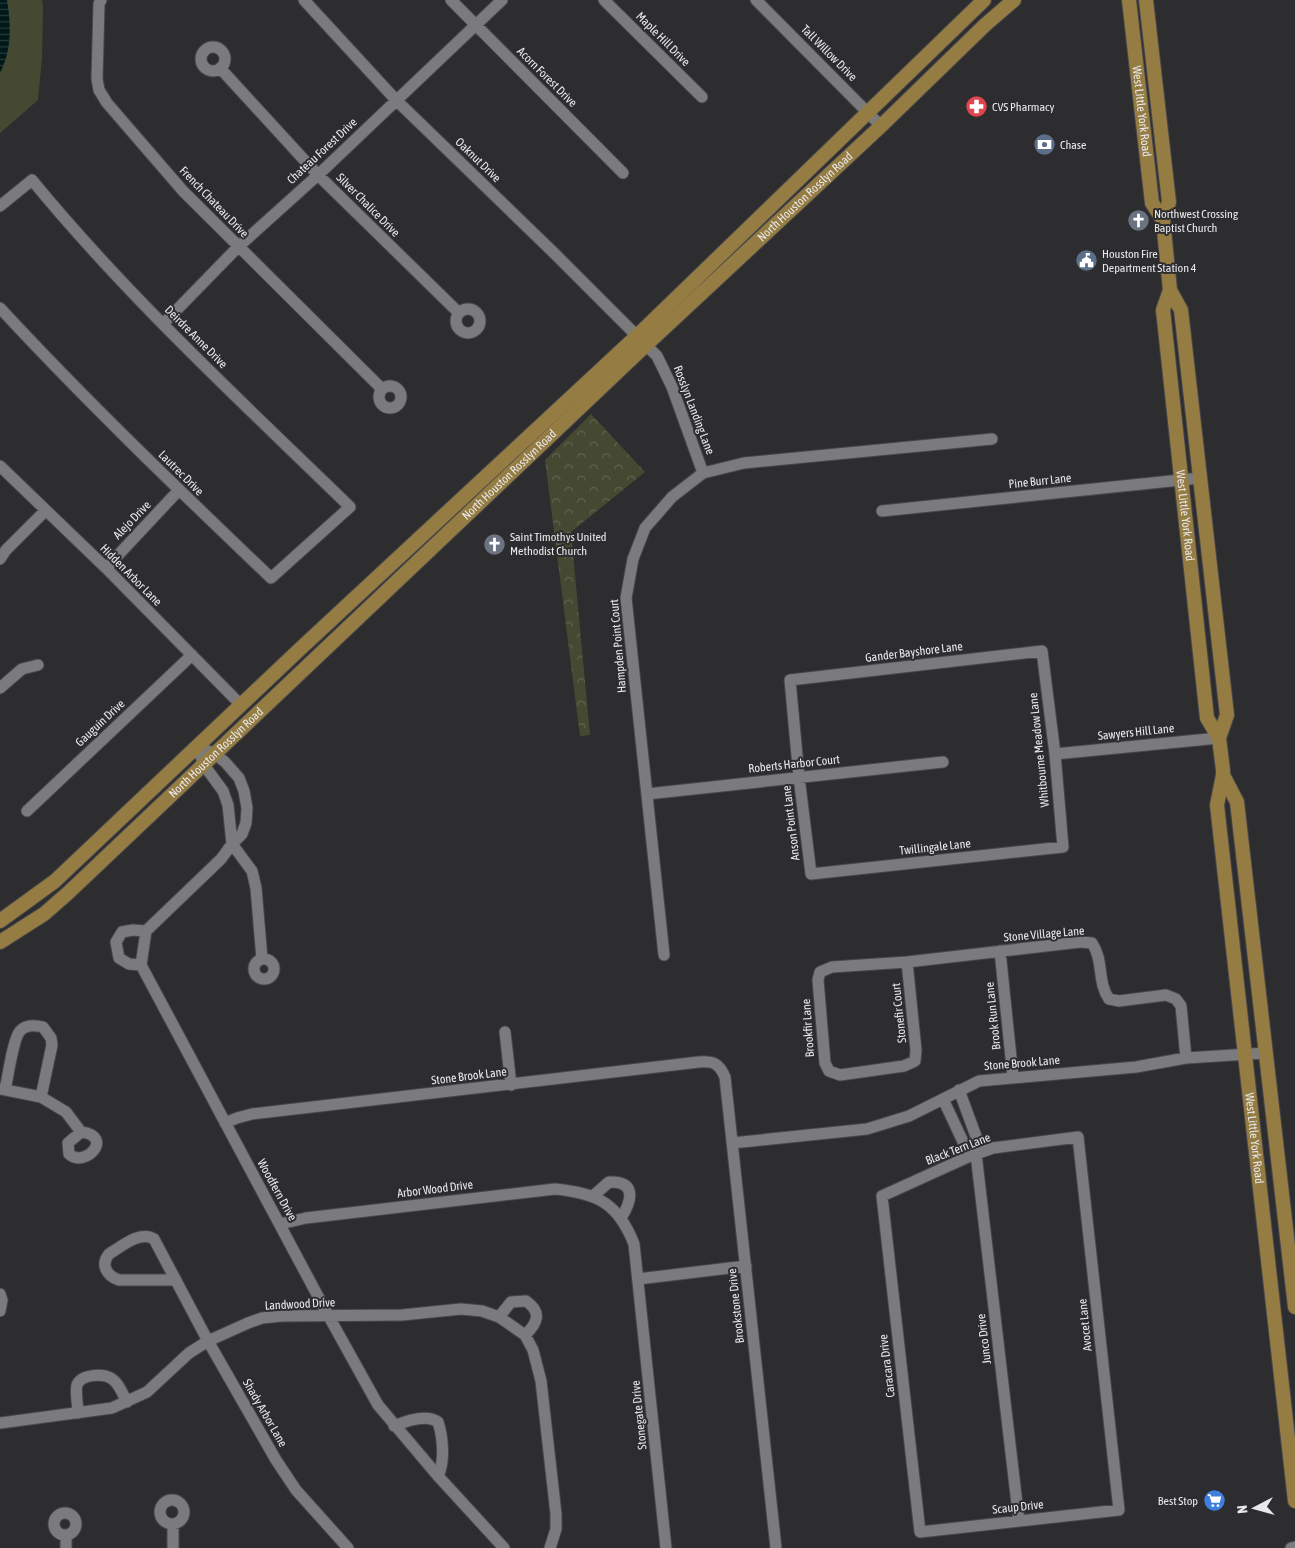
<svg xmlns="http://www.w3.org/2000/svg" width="1295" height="1548" font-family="'Asap Condensed',sans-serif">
  <defs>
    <pattern id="forest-crowns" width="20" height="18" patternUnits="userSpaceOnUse" patternTransform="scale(1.25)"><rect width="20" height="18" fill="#454932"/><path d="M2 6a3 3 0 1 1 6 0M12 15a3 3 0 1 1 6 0" fill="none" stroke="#606350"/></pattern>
    <pattern id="water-rules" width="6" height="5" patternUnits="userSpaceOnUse" patternTransform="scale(1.25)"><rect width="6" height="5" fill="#001819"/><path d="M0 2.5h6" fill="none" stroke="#253a3b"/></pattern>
  </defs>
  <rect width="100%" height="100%" fill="#2d2c2f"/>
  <!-- grass -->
  <path fill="#454932" d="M0 0H42L43 6 42 57 38 100 0 133Z"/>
  <!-- forest -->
  <path fill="url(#forest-crowns)" d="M591 414 645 472 571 532 590 735 580 736 545 460Z"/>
  <!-- water -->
  <path fill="url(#water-rules)" d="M0 0H7C11 26 12 49 0 73Z"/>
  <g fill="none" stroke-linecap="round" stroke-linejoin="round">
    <defs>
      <path id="minor" d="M101 0 99 4 97 79 99 90 107 103 183 191 382 389
        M304 0 396 100 555 254 657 356 672 387 703 473
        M451 0 623 173
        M604 0 702 97
        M756 0 881 126
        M201 59a12 12 0 1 1 24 0a12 12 0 1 1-24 0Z
        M220 68 318 175 459 313
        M0 206 32 180C128 297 241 401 350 507L271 578C179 490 87 402 0 308
        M456 321a12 12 0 1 1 24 0a12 12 0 1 1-24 0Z
        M163 324 238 247 318 175 502 0
        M379 397a11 11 0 1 1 22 0a11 11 0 1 1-22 0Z
        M0 466 106 568 241 705
        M882 511 1200 478
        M0 559 6 550 45 511
        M106 568 179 490
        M1042 651 1055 754 1063 847 811 874 799 777 790 680Z
        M0 688 22 669 38 665
        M197 746 215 754 225 762 239 778 244 791 247 808 246 823 242 834 232 844 221 859 146 931 141 965 328 1315 378 1405 438 1476 504 1548
        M197 746 204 765 223 791 228 805 232 844
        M1055 754 1219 738
        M647 794 943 762
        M27 811 192 655
        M232 844 252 871 256 888 262 959
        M1000 951 1013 1077
        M664 955 626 598 633 559 645 528 672 497 703 473 744 463 992 439
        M254 969a10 10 0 1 1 20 0a10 10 0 1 1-20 0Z
        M907 962 916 1050 915 1061 904 1066 840 1075 829 1071 825 1063 818 980 820 972 832 967 907 962 1080 942 1092 943C1104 961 1097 982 1109 999L1119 1001 1166 995 1176 999 1181 1006 1186 1058
        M141 965 129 964 119 958 116 942 122 932 133 930 146 931
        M505 1032 511 1085
        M0 1089 41 1097 66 1112 81 1132C115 1136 85 1169 69 1154L68 1143 81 1132
        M5 1090C8 1077 13 1039 20 1031 26 1024 35 1025 43 1027L51 1038 52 1045 41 1097
        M959 1090 977 1139 976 1154 1019 1521
        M943 1099 965 1146 976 1154
        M225 1123 237 1118 252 1114 699 1062C713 1061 719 1063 725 1077L776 1548
        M1078 1137 1119 1510 920 1532 882 1196 968 1157 993 1148Z
        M732 1143 867 1129 909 1116 979 1081 1136 1067 1186 1058 1265 1053
        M593 1196 609 1182C637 1181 632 1201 621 1218
        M280 1224 306 1218 555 1189C597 1193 618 1203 634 1244L666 1548
        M638 1279 746 1266
        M176 1280H119C107 1276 100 1265 109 1254 121 1247 140 1230 154 1239L208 1341 276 1460 296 1490 348 1548
        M0 1294 2 1300 0 1311
        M499 1317 511 1302 526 1301C542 1312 538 1323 525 1335
        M78 1413C78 1405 75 1393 77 1385 81 1374 104 1373 112 1379 119 1383 123 1395 127 1402
        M0 1423 112 1408 147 1392 189 1353 208 1341 248 1323 262 1318 282 1316 402 1315 461 1309 482 1311 499 1317 525 1335 533 1350 541 1381 556 1514V1529L550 1548
        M394 1426C406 1421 427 1414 438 1422 443 1437 445 1462 438 1476
        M160 1512a12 12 0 1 1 24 0a12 12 0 1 1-24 0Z
        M54 1524a11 11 0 1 1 22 0a11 11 0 1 1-22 0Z
        M173 1524V1548
        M66 1535V1548
        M1291 1548 1295 1547"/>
      <g id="major">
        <path id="s1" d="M1129 0 1152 203 1163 220"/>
        <path d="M1146 0 1169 202 1163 220 1170 290 1181 310 1227 715 1219 738"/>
        <path id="s2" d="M1170 290 1163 310 1207 718 1219 738 1223 770V775L1217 805 1295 1501"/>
        <path d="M1223 775 1237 802 1295 1307"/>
        <path d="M0 921 55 881 300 649 637 336 984 0"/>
        <path id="s3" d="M0 942 44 914 68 893 646 345 881 126 985 25 1014 0"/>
      </g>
    </defs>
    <!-- minor casing -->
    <use href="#minor" stroke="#48474a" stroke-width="13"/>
    <!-- major casing -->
    <use href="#major" stroke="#48474a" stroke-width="16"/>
    <!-- minor -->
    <use href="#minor" stroke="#7b7b7e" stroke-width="11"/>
    <!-- major -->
    <use href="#major" stroke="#947c43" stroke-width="14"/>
  </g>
  <!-- icons -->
  <defs>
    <symbol id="pharmacy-disc" viewBox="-11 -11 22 22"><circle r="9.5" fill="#e0444e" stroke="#2d2c2f"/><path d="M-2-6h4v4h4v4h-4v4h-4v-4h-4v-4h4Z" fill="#fff"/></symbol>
    <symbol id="bank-disc" viewBox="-11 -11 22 22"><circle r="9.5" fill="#5c6f8a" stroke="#2d2c2f"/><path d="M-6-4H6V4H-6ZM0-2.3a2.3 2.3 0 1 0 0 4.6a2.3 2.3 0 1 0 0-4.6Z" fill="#fff"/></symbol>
    <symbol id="church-disc" viewBox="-11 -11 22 22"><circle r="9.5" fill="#6b7280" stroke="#2d2c2f"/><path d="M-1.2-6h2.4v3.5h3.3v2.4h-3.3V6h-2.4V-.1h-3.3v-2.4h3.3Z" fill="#fff"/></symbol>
    <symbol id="civic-disc" viewBox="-11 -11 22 22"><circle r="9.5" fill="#5c6f8a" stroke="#2d2c2f"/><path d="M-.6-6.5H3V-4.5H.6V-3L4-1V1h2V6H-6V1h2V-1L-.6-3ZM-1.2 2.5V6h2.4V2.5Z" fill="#fff"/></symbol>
    <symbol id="supermarket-disc" viewBox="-11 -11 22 22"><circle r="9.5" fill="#3f7fe0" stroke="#2d2c2f"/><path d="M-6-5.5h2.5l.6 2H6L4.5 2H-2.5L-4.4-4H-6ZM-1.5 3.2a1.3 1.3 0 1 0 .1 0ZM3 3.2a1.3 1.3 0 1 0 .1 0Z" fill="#fff"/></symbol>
  </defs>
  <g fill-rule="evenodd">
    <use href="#pharmacy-disc" x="964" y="94" width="25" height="25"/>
    <use href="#bank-disc" x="1032" y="132" width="25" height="25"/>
    <use href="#church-disc" x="1126" y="208" width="25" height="25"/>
    <use href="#civic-disc" x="1074" y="248" width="25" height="25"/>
    <use href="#church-disc" x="482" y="532" width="25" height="25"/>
    <use href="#supermarket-disc" x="1202" y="1488" width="25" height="25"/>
  </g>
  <g text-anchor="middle" stroke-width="4" stroke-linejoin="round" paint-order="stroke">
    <!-- street labels -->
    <g font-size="12" fill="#e9e8ea" stroke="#2d2c2f">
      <text transform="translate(663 39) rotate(45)" y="4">Maple Hill Drive</text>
      <text transform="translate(829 53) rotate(45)" y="4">Tall Willow Drive</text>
      <text transform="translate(547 77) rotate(45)" y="4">Acorn Forest Drive</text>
      <text dy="4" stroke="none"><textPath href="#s1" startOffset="112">West Little York Road</textPath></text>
      <text transform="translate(322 151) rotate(-43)" y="4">Chateau Forest Drive</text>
      <text transform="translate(478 160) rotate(44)" y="4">Oaknut Drive</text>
      <text dy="4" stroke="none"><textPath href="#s3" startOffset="1098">North Houston Rosslyn Road</textPath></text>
      <text transform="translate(214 202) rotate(46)" y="4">French Chateau Drive</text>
      <text transform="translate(368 205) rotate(45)" y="4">Silver Chalice Drive</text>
      <text transform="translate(196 337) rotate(45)" y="4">Deirdre Anne Drive</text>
      <text transform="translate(694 410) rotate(69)" y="4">Rosslyn Landing Lane</text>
      <text transform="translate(181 473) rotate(45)" y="4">Lautrec Drive</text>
      <text dy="4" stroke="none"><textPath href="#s3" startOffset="692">North Houston Rosslyn Road</textPath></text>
      <text transform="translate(1040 481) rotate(-6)" y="4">Pine Burr Lane</text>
      <text dy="4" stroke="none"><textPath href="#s2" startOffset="228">West Little York Road</textPath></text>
      <text transform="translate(132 520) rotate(-46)" y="4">Alejo Drive</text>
      <text transform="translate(131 575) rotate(45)" y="4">Hidden Arbor Lane</text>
      <text transform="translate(618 646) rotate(-95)" y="4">Hampden Point Court</text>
      <text transform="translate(914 652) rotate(-7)" y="4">Gander Bayshore Lane</text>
      <text transform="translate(100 723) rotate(-43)" y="4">Gauguin Drive</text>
      <text transform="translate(1136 732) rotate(-6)" y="4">Sawyers Hill Lane</text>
      <text transform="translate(1039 750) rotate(-96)" y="4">Whitbourne Meadow Lane</text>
      <text dy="4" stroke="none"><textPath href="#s3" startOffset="288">North Houston Rosslyn Road</textPath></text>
      <text transform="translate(794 764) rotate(-6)" y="4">Roberts Harbor Court</text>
      <text transform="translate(791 823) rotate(-97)" y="4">Anson Point Lane</text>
      <text transform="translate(935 847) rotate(-6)" y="4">Twillingale Lane</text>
      <text transform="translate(1044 934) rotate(-5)" y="4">Stone Village Lane</text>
      <text transform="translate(899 1013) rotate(-96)" y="4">Stonefir Court</text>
      <text transform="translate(993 1016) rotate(-96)" y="4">Brook Run Lane</text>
      <text transform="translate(808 1028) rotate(-94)" y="4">Brookfir Lane</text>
      <text transform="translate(1022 1063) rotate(-5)" y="4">Stone Brook Lane</text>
      <text transform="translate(469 1076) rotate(-7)" y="4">Stone Brook Lane</text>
      <text dy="4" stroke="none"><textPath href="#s2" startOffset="858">West Little York Road</textPath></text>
      <text transform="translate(958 1149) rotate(-21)" y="4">Black Tern Lane</text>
      <text transform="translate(435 1189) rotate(-7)" y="4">Arbor Wood Drive</text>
      <text transform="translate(277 1190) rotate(61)" y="4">Woodfern Drive</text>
      <text transform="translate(300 1304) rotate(-3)" y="4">Landwood Drive</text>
      <text transform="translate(736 1306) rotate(-96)" y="4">Brookstone Drive</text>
      <text transform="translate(1085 1325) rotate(-96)" y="4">Avocet Lane</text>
      <text transform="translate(984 1339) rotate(-97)" y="4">Junco Drive</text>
      <text transform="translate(887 1366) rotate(-97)" y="4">Caracara Drive</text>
      <text transform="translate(265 1413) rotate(60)" y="4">Shady Arbor Lane</text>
      <text transform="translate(639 1415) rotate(-96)" y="4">Stonegate Drive</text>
      <text transform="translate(1018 1507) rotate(-6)" y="4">Scaup Drive</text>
    </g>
    <!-- poi labels -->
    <g font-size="12" fill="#e9e8ea" stroke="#2d2c2f" text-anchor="start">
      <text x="992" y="111">CVS Pharmacy</text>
      <text x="1060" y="149">Chase</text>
      <text x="1154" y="218">Northwest Crossing<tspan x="1154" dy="14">Baptist Church</tspan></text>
      <text x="1102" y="258">Houston Fire<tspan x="1102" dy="14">Department Station 4</tspan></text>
      <text x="510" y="541">Saint Timothys United<tspan x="510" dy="14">Methodist Church</tspan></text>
      <text x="1198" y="1505" text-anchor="end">Best Stop</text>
    </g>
  </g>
  <!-- north arrow -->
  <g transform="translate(1255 1508) rotate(264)" stroke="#2d2c2f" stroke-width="4" paint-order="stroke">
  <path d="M0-4L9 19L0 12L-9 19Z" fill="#e9e8ea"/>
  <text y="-8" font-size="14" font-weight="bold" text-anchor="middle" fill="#e9e8ea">N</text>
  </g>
</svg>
